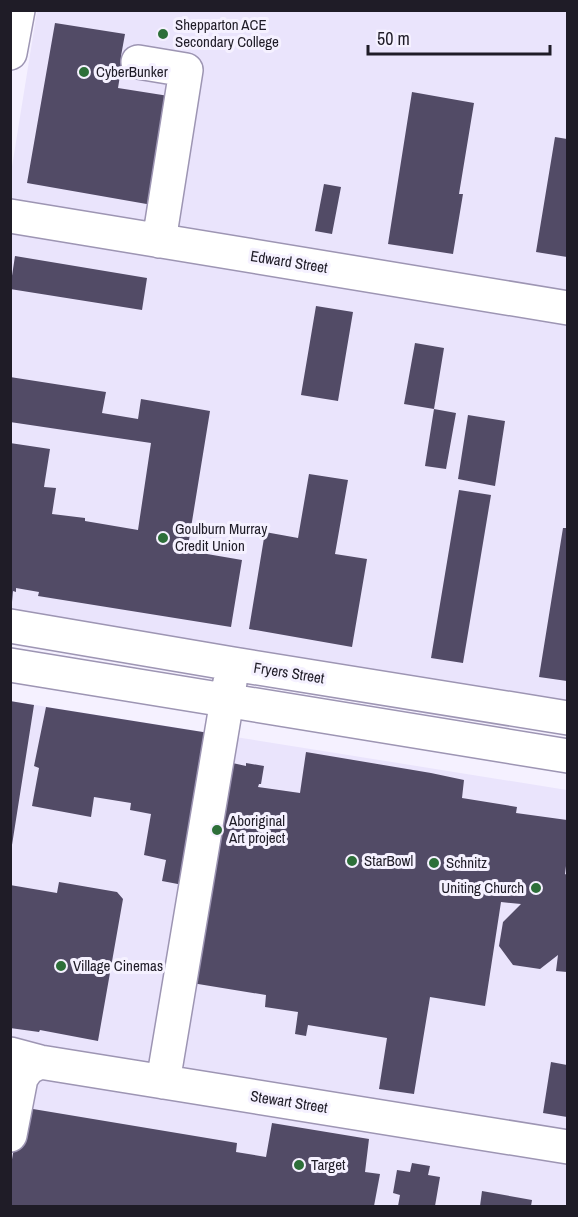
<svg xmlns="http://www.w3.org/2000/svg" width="578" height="1217" font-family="'Archivo Narrow',sans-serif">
  <rect width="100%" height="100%" fill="#f5f1ff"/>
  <!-- built -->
  <path fill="#eae4fc" d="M37 11H567V702L197 642 11 610V173Z
    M10 701 567 790V1206H11Z"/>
  <!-- building -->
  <path fill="#524b66" d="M55 23 125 34 121 56 123 57 118 88 175 97 158 206 27 183Z
    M412 92 474 103 459 194H463L453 254 388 244Z
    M555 137 567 139V257L536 252Z
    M324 184 341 187 332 234 315 231Z
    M15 256 147 278 142 310 10 289Z
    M316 306 353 312 338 401 301 395Z
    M415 343 444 348 434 409 456 413 446 469 425 466 434 409 404 404Z
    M10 377 106 392 102 413 138 419 141 399 210 411 188 546 208 549 207 554 242 560 231 627 38 596 39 592 16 588V592L13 591 12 602H10V443L50 449 44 487 56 488 52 514 85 518V521L138 530 151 443 10 422Z
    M468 415 505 421 495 486 458 479Z
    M309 474 348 480 335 554 367 559 352 647 249 629 265 532 298 538Z
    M459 490 491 495 463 663 431 658Z
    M563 528H567V681L539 677Z
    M10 701 34 705 12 845H10Z
    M46 707 209 733 183 885 162 881 166 860 144 855 151 814 130 810 131 803 94 797 91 817 32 806 39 768 34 766Z
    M306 752 431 773 464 780 462 798 517 807 516 813 567 820V858L565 874 567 875V972L556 971 558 955 540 969 513 965 499 946 503 922 521 904 501 902 485 1006 430 997 414 1094 379 1089 387 1038 308 1025 306 1036 295 1034 298 1012 265 1007 266 995 192 983 228 762 246 766V763L264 766 261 784H259L258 787 300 793Z
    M59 882 117 892 123 899 98 1041 40 1030 39 1032 10 1028V885L57 893Z
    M551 1062 567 1065V1117L543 1113Z
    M21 1107 237 1143 236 1152 266 1157 272 1123 369 1139 365 1172 380 1174 374 1206H10V1171Z
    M412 1163 430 1166 428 1175 440 1177 435 1206H398L400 1195 393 1193 397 1170 410 1172Z
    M482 1191 532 1200 531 1206H480Z"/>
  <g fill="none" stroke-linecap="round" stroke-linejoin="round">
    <defs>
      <path id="minor" d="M10 53 18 10
        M138 62 186 70 159 241
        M10 216 568 308
        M10 626 233 664 568 718
        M10 665 568 756
        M10 1054 40 1062 568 1147
        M163 1082 230 682
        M10 1135 21 1078 28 1068 40 1062"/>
    </defs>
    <!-- minor casing -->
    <use href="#minor" stroke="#9d95b3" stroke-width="36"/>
    <!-- minor -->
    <use href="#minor" stroke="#fff" stroke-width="33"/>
  </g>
  <!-- markers -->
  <g fill="#2d6f39" stroke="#f5f1ff" stroke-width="2">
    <circle cx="163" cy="34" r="6"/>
    <circle cx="84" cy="72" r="6"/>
    <circle cx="163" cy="538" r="6"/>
    <circle cx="217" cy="830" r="6"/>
    <circle cx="352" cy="861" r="6"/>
    <circle cx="434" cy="863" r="6"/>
    <circle cx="536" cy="888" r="6"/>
    <circle cx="61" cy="966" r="6"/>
    <circle cx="299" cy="1165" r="6"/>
  </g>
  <g text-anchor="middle" stroke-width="6" stroke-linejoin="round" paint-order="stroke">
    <!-- poi labels -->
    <g font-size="15" fill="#1f1c27" stroke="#f5f1ff" text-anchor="start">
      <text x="175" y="30">Shepparton ACE<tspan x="175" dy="17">Secondary College</tspan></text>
      <text x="96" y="77">CyberBunker</text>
      <text x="175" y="534">Goulburn Murray<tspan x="175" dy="17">Credit Union</tspan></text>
      <text x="229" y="826">Aboriginal<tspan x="229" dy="17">Art project</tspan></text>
      <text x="364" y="866">StarBowl</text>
      <text x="446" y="868">Schnitz</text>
      <text x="524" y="893" text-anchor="end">Uniting Church</text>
      <text x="73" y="971">Village Cinemas</text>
      <text x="311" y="1170">Target</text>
    </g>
    <!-- street labels -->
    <g font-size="15" fill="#1f1c27" stroke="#f5f1ff">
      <text transform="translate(289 262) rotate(9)" y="5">Edward Street</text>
      <text transform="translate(289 673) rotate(9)" y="5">Fryers Street</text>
      <text transform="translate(289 1102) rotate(9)" y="5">Stewart Street</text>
    </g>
  </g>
  <!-- border -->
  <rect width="578" height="1217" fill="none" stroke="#1f1c27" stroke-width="24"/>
  <!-- scale -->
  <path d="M368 45v9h182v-9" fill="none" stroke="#1f1c27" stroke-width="3"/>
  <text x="377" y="45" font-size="18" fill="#1f1c27" stroke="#f5f1ff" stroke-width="4.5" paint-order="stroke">50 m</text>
</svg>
